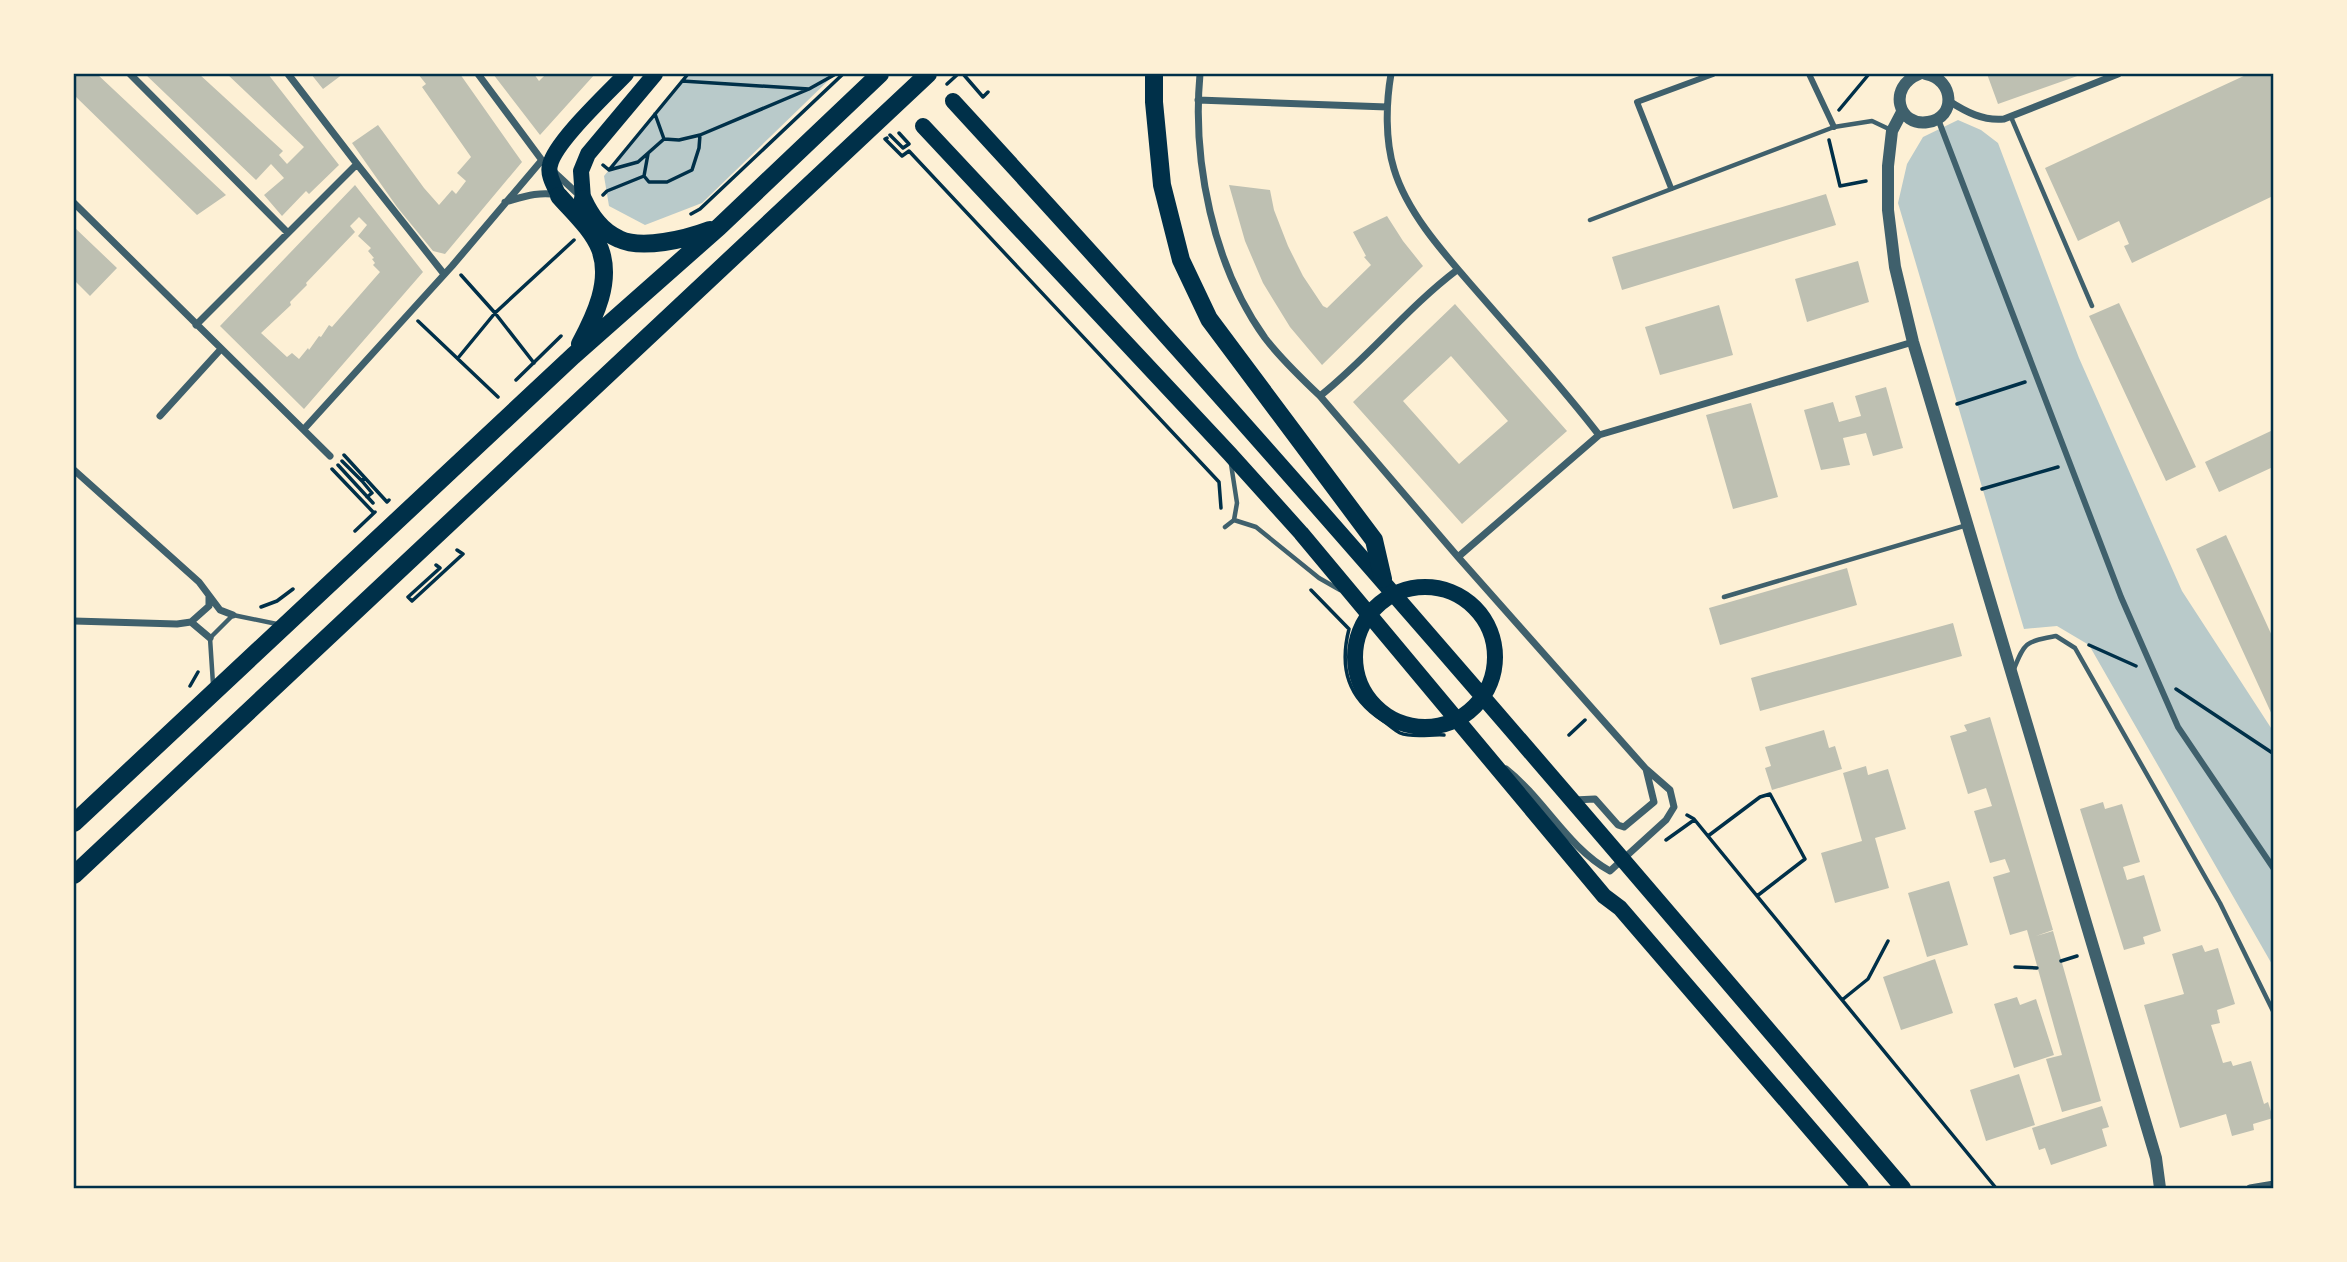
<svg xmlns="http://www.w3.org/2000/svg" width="2347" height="1262" font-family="Signika,sans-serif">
  <rect width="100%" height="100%" fill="#fdf0d5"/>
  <!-- green -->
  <path fill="#b9caca" d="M688 74 834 75 702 203 645 225 609 206 604 176Z
    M1958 120 1981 130 1998 143 2079 358 2182 591 2273 731V966L2089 645 2057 626 2024 629 1898 203 1907 164 1923 137Z"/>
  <!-- building -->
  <path fill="#bec0b2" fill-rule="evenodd" d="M74 74H97L226 195 197 215 74 95Z
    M145 74H199L283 151 279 155 287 164 304 147 227 74H268L339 165 309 194 306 191 282 216 264 195 284 178 271 164 256 180Z
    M311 74H343L323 89Z
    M418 74H460L522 162 445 254 433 251 397 207 352 143 378 125 424 188 439 205 452 190 456 194 466 181 457 173 471 157 422 87 426 84Z
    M493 74H534L539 81 546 74H595L540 135Z
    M1987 74H2083L1998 104Z
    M2248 74H2273V196L2132 263 2124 246 2129 244 2119 221 2078 241 2045 168Z
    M355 185 423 272 304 409 220 326ZM359 217 367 225 358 236 371 248 368 251 374 258 372 259 375 263 373 265 380 272 332 327 329 325 321 337 319 336 309 350 308 348 299 359 292 353 287 357 261 333 291 305 290 302 307 285 306 283 355 232 350 226Z
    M1229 185 1270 190 1274 210 1288 246 1303 276 1323 306 1327 308 1371 265 1364 257 1366 256 1353 232 1387 216 1403 241 1423 266 1322 365 1290 327 1263 283 1245 241Z
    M1826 194 1836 225 1622 290 1612 257Z
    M74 227 117 268 90 296 74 280Z
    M1858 261 1869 302 1807 322 1795 279Z
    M2119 303 2196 467 2166 481 2089 316Z
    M1455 304 1567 431 1462 524 1353 402ZM1451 356 1508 421 1459 464 1403 401Z
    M1719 305 1733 355 1660 375 1645 327Z
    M1886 387 1903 448 1873 456 1866 433 1843 438 1850 465 1821 470 1804 410 1833 402 1839 422 1861 416 1855 396Z
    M1751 403 1778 497 1733 509 1706 415Z
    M2273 430V467L2219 492 2205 462Z
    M2226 535 2273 638V717L2196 549Z
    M1847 568 1857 605 1720 645 1709 608Z
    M1953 623 1962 656 1760 711 1751 678Z
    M1990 717 2053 930 2036 936 2053 931 2101 1101 2062 1112 2046 1059 2062 1055 2027 930 2010 935 1993 877 2010 872 2005 859 1990 863 1974 811 1992 806 1986 788 1968 794 1950 736 1967 731 1964 725Z
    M1824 730 1829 748 1835 746 1842 769 1772 790 1765 768 1771 766 1765 747Z
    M1866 766 1868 775 1888 769 1906 829 1875 838 1889 888 1835 903 1821 853 1862 841 1843 773Z
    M2103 802 2105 809 2122 804 2140 862 2123 867 2125 873 2127 880 2144 875 2161 931 2143 937 2145 944 2124 950 2080 809Z
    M1949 881 1968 945 1927 957 1908 893Z
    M2202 945 2205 952 2218 948 2235 1004 2217 1010 2220 1023 2211 1025 2223 1063 2231 1061 2233 1066 2251 1061 2264 1104 2268 1102 2273 1118 2253 1124 2254 1130 2232 1136 2226 1114 2180 1128 2144 1005 2184 994 2172 954Z
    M1935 959 1953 1013 1901 1030 1883 977Z
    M2017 997 2020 1005 2036 999 2054 1055 2014 1068 1994 1004Z
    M2019 1074 2035 1125 1986 1141 1970 1090Z
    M2102 1106 2109 1127 2102 1129 2107 1146 2051 1165 2045 1148 2039 1150 2032 1128Z"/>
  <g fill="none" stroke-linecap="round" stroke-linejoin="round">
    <!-- path -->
    <path stroke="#003049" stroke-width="3.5" d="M964 75 983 97 988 92
      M682 81 809 89 700 135
      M947 84 958 74
      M809 89 834 75 831 74
      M1839 110 1869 74
      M890 135 903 148 909 144 899 133
      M887 138 885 139 902 156 909 151 1219 482 1221 508
      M1829 140 1840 186 1866 181
      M603 165 609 170 638 162 664 139 655 114
      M609 170 688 74
      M644 176 649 182H667L692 170 699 148 700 135 679 140 664 139
      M603 195 607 191 644 176 648 154
      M691 214 700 209 843 74
      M461 275 495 313 534 363
      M418 321 498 397
      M458 358 495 313 574 240
      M516 380 561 336
      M1957 404 2025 382
      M344 455 387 502 389 500
      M342 461 362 481 365 478
      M338 465 373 503
      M332 469 374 513
      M362 481 372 493 367 497
      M1982 489 2058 467
      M355 531 375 512
      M436 565 440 568 408 597 412 601 463 554 457 550
      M1311 590 1349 629C1339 668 1348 698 1382 720 1388 724 1394 730 1400 733 1412 738 1432 734 1444 735
      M261 607 277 601 293 589
      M2089 645 2136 666
      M190 686 198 672
      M2176 689 2274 754
      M1569 735 1585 720
      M1687 815 1694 819 1996 1188
      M1708 836 1760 797 1770 794 1805 859 1757 896
      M1666 840 1694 820
      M2061 961 2077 956
      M2015 967 2037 968
      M1842 1000 1868 979 1888 941"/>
    <!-- service -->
    <path stroke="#3f606c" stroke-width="4.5" d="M2011 117 2092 306
      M1590 220 1834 127 1872 121 1891 130
      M2274 504V510
      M1234 520 1256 527 1319 578 1340 590
      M1225 527 1234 520 1237 503 1231 464
      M1724 597 1967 525
      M2014 669C2025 641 2026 642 2056 636L2075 648 2220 903 2274 1013
      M213 684 210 638 233 615 277 624"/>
    <!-- pedestrian -->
    <path stroke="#3f606c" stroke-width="6" d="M1809 74 1834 127
      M1938 119 2121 597 2178 727 2274 869
      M1671 188 1637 102 1713 74"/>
    <!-- minor -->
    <path stroke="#3f606c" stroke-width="7" d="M130 74 288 233
      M288 74 357 164 444 274
      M478 74 544 163
      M1200 74C1192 161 1213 266 1265 338 1281 359 1301 378 1320 396L1458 557 1646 769 1670 790 1674 807 1666 820 1610 871C1568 848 1544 799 1506 769
      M1391 74C1386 103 1385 140 1394 169 1408 216 1450 260 1481 296 1521 342 1562 387 1599 435
      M1198 100 1387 107
      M1949 101C1966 112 1983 121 2004 119L2118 74
      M553 171 580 196
      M505 202C523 197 539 191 558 195
      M74 203 330 456
      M196 325 357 164
      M1320 396C1369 357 1408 307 1457 270
      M160 416 221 349
      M304 429 452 266 542 160
      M74 470 199 582 220 610 233 615
      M1458 557 1599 435 1913 342
      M74 621 177 624 191 622 209 606V597
      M191 622 210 638
      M1574 800 1595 799 1618 825 1624 827 1654 802 1646 769
      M2250 1188 2274 1184"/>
    <!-- tertiary -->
    <path stroke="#3f606c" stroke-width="12" d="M1919 74C1887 87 1898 127 1928 122 1957 118 1954 79 1926 74
      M1902 112 1892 131 1888 166V210L1895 267 1913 342 2156 1158 2160 1188"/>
    <!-- primary -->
    <path stroke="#003049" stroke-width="16" d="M953 101C1279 455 1591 821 1903 1188
      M923 126 1229 453 1301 533 1604 896 1620 908 1861 1188
      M559 196C555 187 547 175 550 165 555 142 608 93 626 74
      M583 199 581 171 588 154 655 74
      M1355 657a70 70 0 1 1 140 0a70 70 0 1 1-140 0Z"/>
    <!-- motorway -->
    <path stroke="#003049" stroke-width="18" d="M1154 74V102L1162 185 1181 260 1209 319 1374 540 1383 579
      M559 196C573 212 592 229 600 249 612 281 595 316 580 344
      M583 199C591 216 601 231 619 239 642 250 686 239 710 230
      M74 823 573 356 719 227 880 74
      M74 875 928 74"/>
  </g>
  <!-- border -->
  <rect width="2347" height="1262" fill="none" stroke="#fdf0d5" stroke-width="150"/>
  <rect x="75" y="75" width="2197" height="1112" fill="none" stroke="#003049" stroke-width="2.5"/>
</svg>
